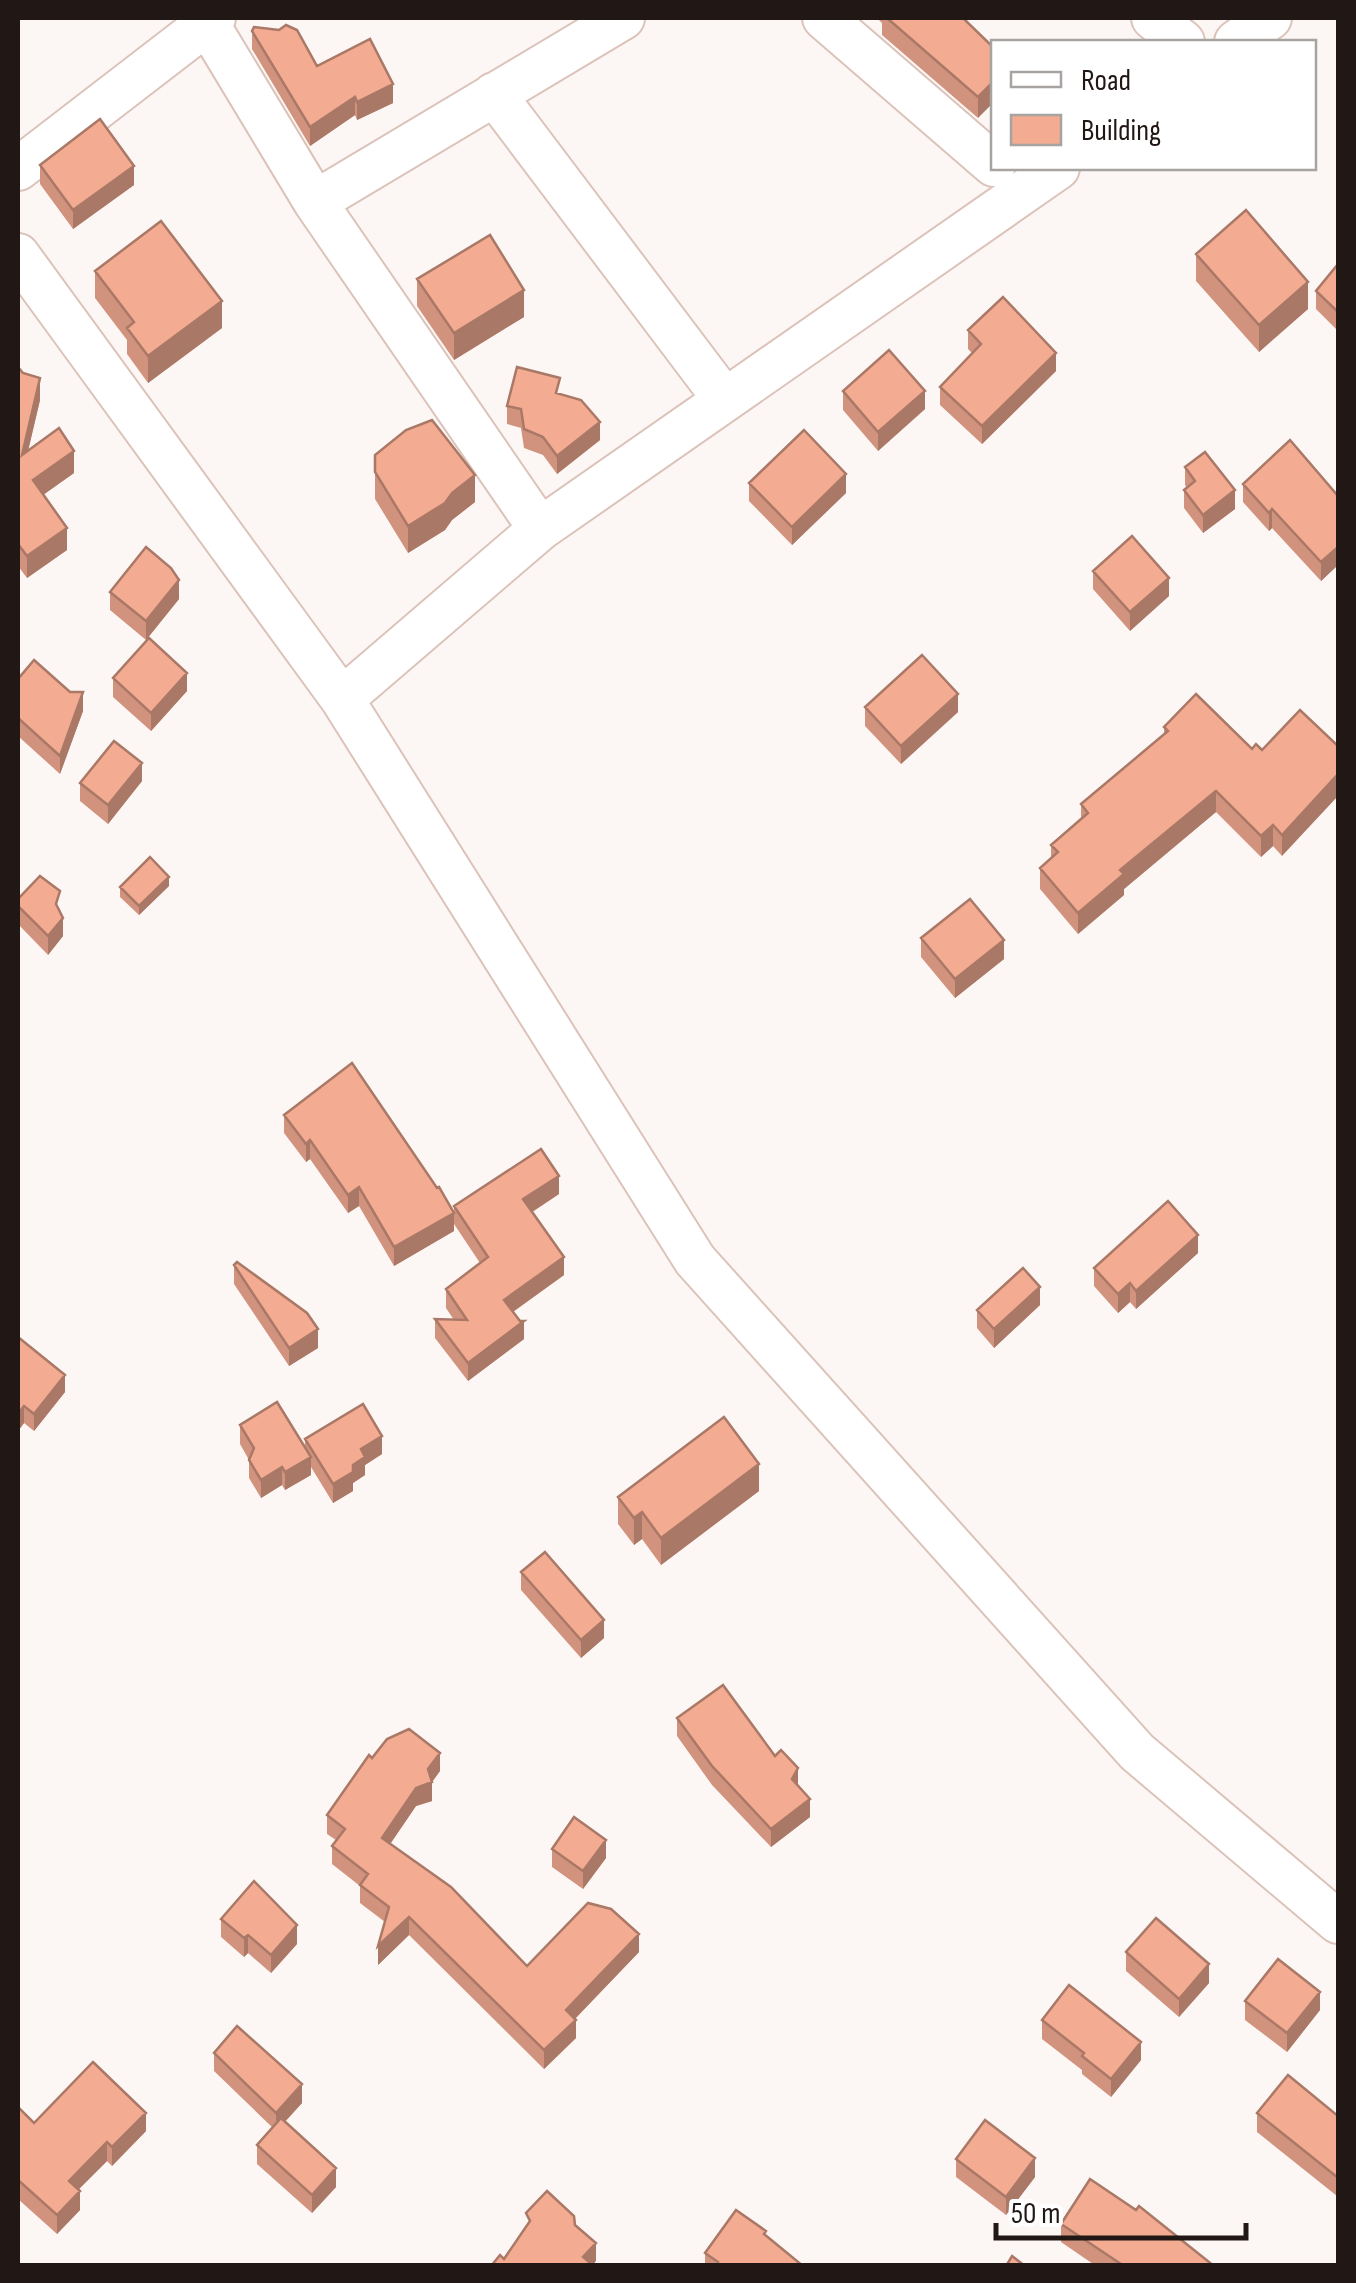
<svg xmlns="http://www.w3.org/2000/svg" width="1356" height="2283" font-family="'Sofia Sans Condensed',sans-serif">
  <rect width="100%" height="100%" fill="#fcf7f5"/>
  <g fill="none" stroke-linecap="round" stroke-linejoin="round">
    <defs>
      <path id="minor" d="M204 18 315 202 540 529
        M824 18 994 165
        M1153 18 1183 42
        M1236 42 1270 18
        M494 94 725 400
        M18 169 214 18
        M315 202 623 18
        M18 255 342 699 540 529 1058 168
        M342 699 695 1260 1137 1752 1338 1922"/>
    </defs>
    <!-- minor casing -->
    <use href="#minor" stroke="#dcc3ba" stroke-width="46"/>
    <!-- minor -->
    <use href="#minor" stroke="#fff" stroke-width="42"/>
  </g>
  <!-- wall -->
  <path fill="#d1937e" d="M877 18H963L994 48 978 118 882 35V23Z
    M252 31 317 66 393 103 357 120 355 115 310 146 252 49Z
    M40 165 134 185 73 229 40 184Z
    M1196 254 1308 309 1259 352 1196 281Z
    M1338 264V331L1316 309V291Z
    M95 271 222 328 148 383 127 354V340L95 298Z
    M417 279 524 317 454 360 417 306Z
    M968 330 1056 371 982 444 940 405V387L972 353 968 349Z
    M18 367 40 400 28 450 74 473 43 495 67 550 27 578 18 566Z
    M843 391 925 409 878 451 843 410Z
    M560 394 600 440 557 474 543 455 524 448 521 428 507 424V406Z
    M375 455 475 502 452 520 445 530 408 553 375 499Z
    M1185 467 1235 509 1203 533 1184 508V490L1187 488 1185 485Z
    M749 483 846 493 792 545 749 501Z
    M1243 484 1338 496V565L1321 581 1272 528 1269 531 1243 502Z
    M1093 571 1169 596 1130 631 1093 589Z
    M110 592 179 599 146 640 110 610Z
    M113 678 187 691 151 731 113 697Z
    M18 679 83 711 60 774 18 736Z
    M865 707 958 712 901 764 865 726Z
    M1300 710 1282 856 1273 846 1261 857 1216 812 1124 889V895L1078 934 1040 889V868L1051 858V845L1081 819V804L1164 734V727L1262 750Z
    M142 781 108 824 80 801V783Z
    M169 886 139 915 120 897V887Z
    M18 899 60 909 63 936 48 955 18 924Z
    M921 938 1004 959 955 998 921 957Z
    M284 1115 454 1231 394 1266 359 1206 348 1213 310 1159 306 1162 284 1133Z
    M559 1194 532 1212 564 1275 513 1312 524 1339 468 1381 435 1338V1319L454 1320 446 1308V1289L480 1263 454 1224V1206Z
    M1198 1253 1136 1309 1130 1302 1118 1313 1094 1286V1268Z
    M234 1265 318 1348 289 1366 234 1284Z
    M1040 1305 994 1348 977 1328V1310Z
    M18 1337 65 1392 34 1431 24 1423 18 1431Z
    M240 1425 305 1448V1439L382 1454 365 1465V1475L353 1483V1491L333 1503 311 1467V1475L285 1490 282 1485 261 1498 249 1478V1460L240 1444Z
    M759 1491 661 1565 642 1539 634 1545 618 1524V1497Z
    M521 1572 604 1638 581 1658 521 1590Z
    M677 1718 775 1756 798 1786 810 1817 771 1847 712 1785 677 1736Z
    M372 1758 440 1771 432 1782V1801L416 1806 390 1844 527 1966 639 1952 575 2019 576 2038 544 2069 409 1935 378 1965 385 1922 360 1903V1886L332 1864V1846L336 1840 327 1834V1815Z
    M552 1849 606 1858 583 1889 552 1867Z
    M221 1919 297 1944 271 1973 248 1953 244 1957 221 1937Z
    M1126 1952 1209 1983 1179 2017 1126 1971Z
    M1245 2001 1320 2010 1287 2052 1245 2020Z
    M1042 2020 1141 2060 1111 2097 1082 2074V2070L1042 2039Z
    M214 2053 302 2103 285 2122 336 2187 312 2213 257 2164V2145L273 2128 214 2071Z
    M18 2107 34 2123 146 2131 112 2166 107 2161 78 2190 80 2210 57 2234 18 2199Z
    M1257 2113 1338 2116V2193L1337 2196 1257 2132Z
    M956 2159 1035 2177 1006 2215 956 2177Z
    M1061 2224 1214 2266H1096L1061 2242Z
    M766 2235 803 2266H705V2253Z"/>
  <!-- shaded-wall -->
  <path fill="#aa7866" d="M994 81V102L978 118V97Z
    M393 84V103L357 120V102Z
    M355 97V115L310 146V127Z
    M134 166V185L73 229V210Z
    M1308 282V309L1259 352V325Z
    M524 290V317L454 360V333Z
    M222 301V328L148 383V356Z
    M1056 353V371L982 444V426Z
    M40 378V400L22 477V455Z
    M925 391V409L878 451V432Z
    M600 422V440L557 474V456Z
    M74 451V473L33 502V480Z
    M846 474V493L792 545V527Z
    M475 475V502L452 520 445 530 408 553V526Z
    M1235 490V509L1203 533V515Z
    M1272 509V528L1269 531V513Z
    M67 528V550L27 578V556Z
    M1338 547V565L1321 581V562Z
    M1169 578V596L1130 631V612Z
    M179 580V599L146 640V621Z
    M187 673V691L151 731V713Z
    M83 692V711L60 774V756Z
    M958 694V712L901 764V746Z
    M142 763V781L108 824V805Z
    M1338 774V796L1282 856V835Z
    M1216 791V812L1124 889V895L1078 934V913L1120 870Z
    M1273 825V846L1261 857V836Z
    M169 877V886L139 915V906Z
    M63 918V936L48 955V936Z
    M1004 940V959L955 998V979Z
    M310 1140V1159L306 1162V1144Z
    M559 1176V1194L523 1218V1199Z
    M359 1187V1206L348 1213V1195Z
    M454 1213V1231L394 1266V1247Z
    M1198 1235V1253L1136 1309V1291Z
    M564 1257V1275L504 1318V1300Z
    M1130 1283V1302L1118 1313V1294Z
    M1040 1287V1305L994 1348V1329Z
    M524 1321V1339L468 1381V1363Z
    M318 1329V1348L289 1366V1348Z
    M65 1375V1392L34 1431V1414Z
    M24 1406V1423L18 1431V1414Z
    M382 1436V1454L365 1465V1475L353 1483V1491L333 1503V1484L361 1449Z
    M311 1457V1475L285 1490V1472Z
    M759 1464V1491L661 1565V1538Z
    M282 1467V1485L261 1498V1480Z
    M642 1512V1539L634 1545V1518Z
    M604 1620V1638L581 1658V1640Z
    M440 1753V1771L432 1782V1801L416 1806 382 1856V1838Z
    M798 1768V1787L792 1779Z
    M810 1799V1817L771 1847V1829Z
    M606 1840V1858L583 1889V1871Z
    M409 1917V1935L378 1965V1946Z
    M297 1925V1944L271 1973V1955Z
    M639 1934V1952L566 2028V2010Z
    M248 1935V1953L244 1957V1938Z
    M1209 1964V1983L1179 2017V1999Z
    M1320 1992V2010L1287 2052V2033Z
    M576 2020V2038L544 2069V2050Z
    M1141 2042V2060L1111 2097V2079Z
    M302 2084V2103L276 2131V2113Z
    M146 2113V2131L112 2166V2147Z
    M107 2142V2161L69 2199V2181Z
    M1035 2158V2177L1006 2215V2197Z
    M336 2168V2187L312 2213V2195Z
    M1338 2175V2193L1337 2196V2177Z
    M80 2191V2210L57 2234V2215Z
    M596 2243V2261L592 2266H583V2257Z"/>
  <!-- building -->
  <path fill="#f3ab92" stroke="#aa7866" stroke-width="2.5" d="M887 18H963L994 48V81L978 97Z
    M286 25 297 30 317 66 370 39 393 84 357 102 355 97 310 127 252 31 254 27 279 30Z
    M100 119 134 166 73 210 40 165Z
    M1246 210 1308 282 1259 325 1196 254Z
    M161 221 222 301 148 356 127 328 134 322 95 271Z
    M490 235 524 290 454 333 417 279Z
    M1338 264V312L1316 291Z
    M1003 297 1056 353 982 426 940 387 981 344 968 330Z
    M889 350 925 391 878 432 843 391Z
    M18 367 23 373 40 378 22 455 59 428 74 451 33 480 67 528 27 556 18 544Z
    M517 367 560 378 556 393 581 400 600 422 557 456 543 437 524 429 521 409 507 406Z
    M432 420 475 475 452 493 445 503 408 526 375 472V455L406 430Z
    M804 430 846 474 792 527 749 483Z
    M1290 440 1338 496V547L1321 562 1272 509 1269 513 1243 484Z
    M1205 452 1235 490 1203 515 1184 490 1195 481 1185 467Z
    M1132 536 1169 578 1130 612 1093 571Z
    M146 547 171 568 179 580 146 621 110 592Z
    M149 638 187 673 151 713 113 678Z
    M922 655 958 694 901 746 865 707Z
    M34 660 70 692H83L60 756 18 718V679Z
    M1196 694 1252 749 1256 744 1262 750 1300 710 1338 746V774L1282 835 1273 825 1261 836 1216 791 1120 870 1124 874 1078 913 1040 868 1058 852 1051 845 1088 813 1081 804 1168 731 1164 727Z
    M114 741 142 763 108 805 80 783Z
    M150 857 169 877 139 906 120 887Z
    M40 876 60 891 56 904 63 918 48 936 18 906V899Z
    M970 899 1004 940 955 979 921 938Z
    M352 1063 437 1188 439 1187 454 1213 394 1247 359 1187 348 1195 310 1140 306 1144 284 1115Z
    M541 1149 559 1176 523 1199 564 1257 504 1300 520 1321H524L468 1363 435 1319 467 1320 446 1289 488 1257 454 1206Z
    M1168 1201 1198 1235 1136 1291 1130 1283 1118 1294 1094 1268Z
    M237 1262 307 1313 318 1329 289 1348 234 1265Z
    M1023 1268 1040 1287 994 1329 977 1310Z
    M18 1337 65 1375 34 1414 24 1406 18 1414Z
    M277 1402 311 1457 285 1472 282 1467 261 1480 249 1460 254 1448 240 1425Z
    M363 1404 382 1436 361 1449 365 1457 353 1465V1472L333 1484 305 1439Z
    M724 1417 759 1464 661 1538 642 1512 634 1518 618 1497Z
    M545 1552 604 1620 581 1640 521 1572Z
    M723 1685 775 1756 781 1750 798 1768 792 1779 810 1799 771 1829 712 1766 677 1718Z
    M409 1729 440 1753 428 1769 432 1782 416 1788 382 1838 451 1887 527 1966 588 1903 611 1909 639 1934 566 2010 576 2020 544 2050 409 1917 378 1946 389 1907 360 1885 368 1874 332 1846 345 1829 327 1815 369 1755 372 1758 387 1739Z
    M574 1817 606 1840 583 1871 552 1849Z
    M254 1881 297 1925 271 1955 248 1935 244 1938 221 1919Z
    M1156 1918 1209 1964 1179 1999 1126 1952Z
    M1278 1959 1320 1992 1287 2033 1245 2001Z
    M1069 1985 1141 2042 1111 2079 1082 2056 1084 2053 1042 2020Z
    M237 2026 302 2084 276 2113 214 2053Z
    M93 2062 146 2113 112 2147 107 2142 69 2181 80 2191 57 2215 18 2180V2107L34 2123Z
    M1288 2075 1338 2116V2175L1337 2177 1257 2113Z
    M281 2118 336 2168 312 2195 257 2145Z
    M985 2120 1035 2158 1006 2197 956 2159Z
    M1090 2179 1136 2210 1139 2206 1214 2266H1124L1061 2224Z
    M547 2191 574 2216 575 2225 596 2243 583 2257 589 2262 586 2266H491L500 2255 504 2259 530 2221 526 2213Z
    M736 2210 766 2231 764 2234 803 2266H715L718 2262 705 2253Z
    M1012 2256 1025 2266H1006Z"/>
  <!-- border -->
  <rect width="1356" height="2283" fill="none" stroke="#211815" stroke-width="40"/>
  <!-- legend -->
  <rect x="991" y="40" width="325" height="130" fill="#ffffff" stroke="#a6a3a1" stroke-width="2.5"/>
  <rect x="1011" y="72" width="50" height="15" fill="#ffffff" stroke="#a6a3a1" stroke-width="2.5"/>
  <text x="1081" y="90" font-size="30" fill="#211815">Road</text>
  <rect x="1011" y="115" width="50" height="30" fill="#f3ab92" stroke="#a6a3a1" stroke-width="2.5"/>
  <text x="1081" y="140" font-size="30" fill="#211815">Building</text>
  <!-- scale -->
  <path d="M996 2223v15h250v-15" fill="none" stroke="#211815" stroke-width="5"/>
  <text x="1011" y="2223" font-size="30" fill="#211815" stroke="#ffffff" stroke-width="8" paint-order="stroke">50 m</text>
</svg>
